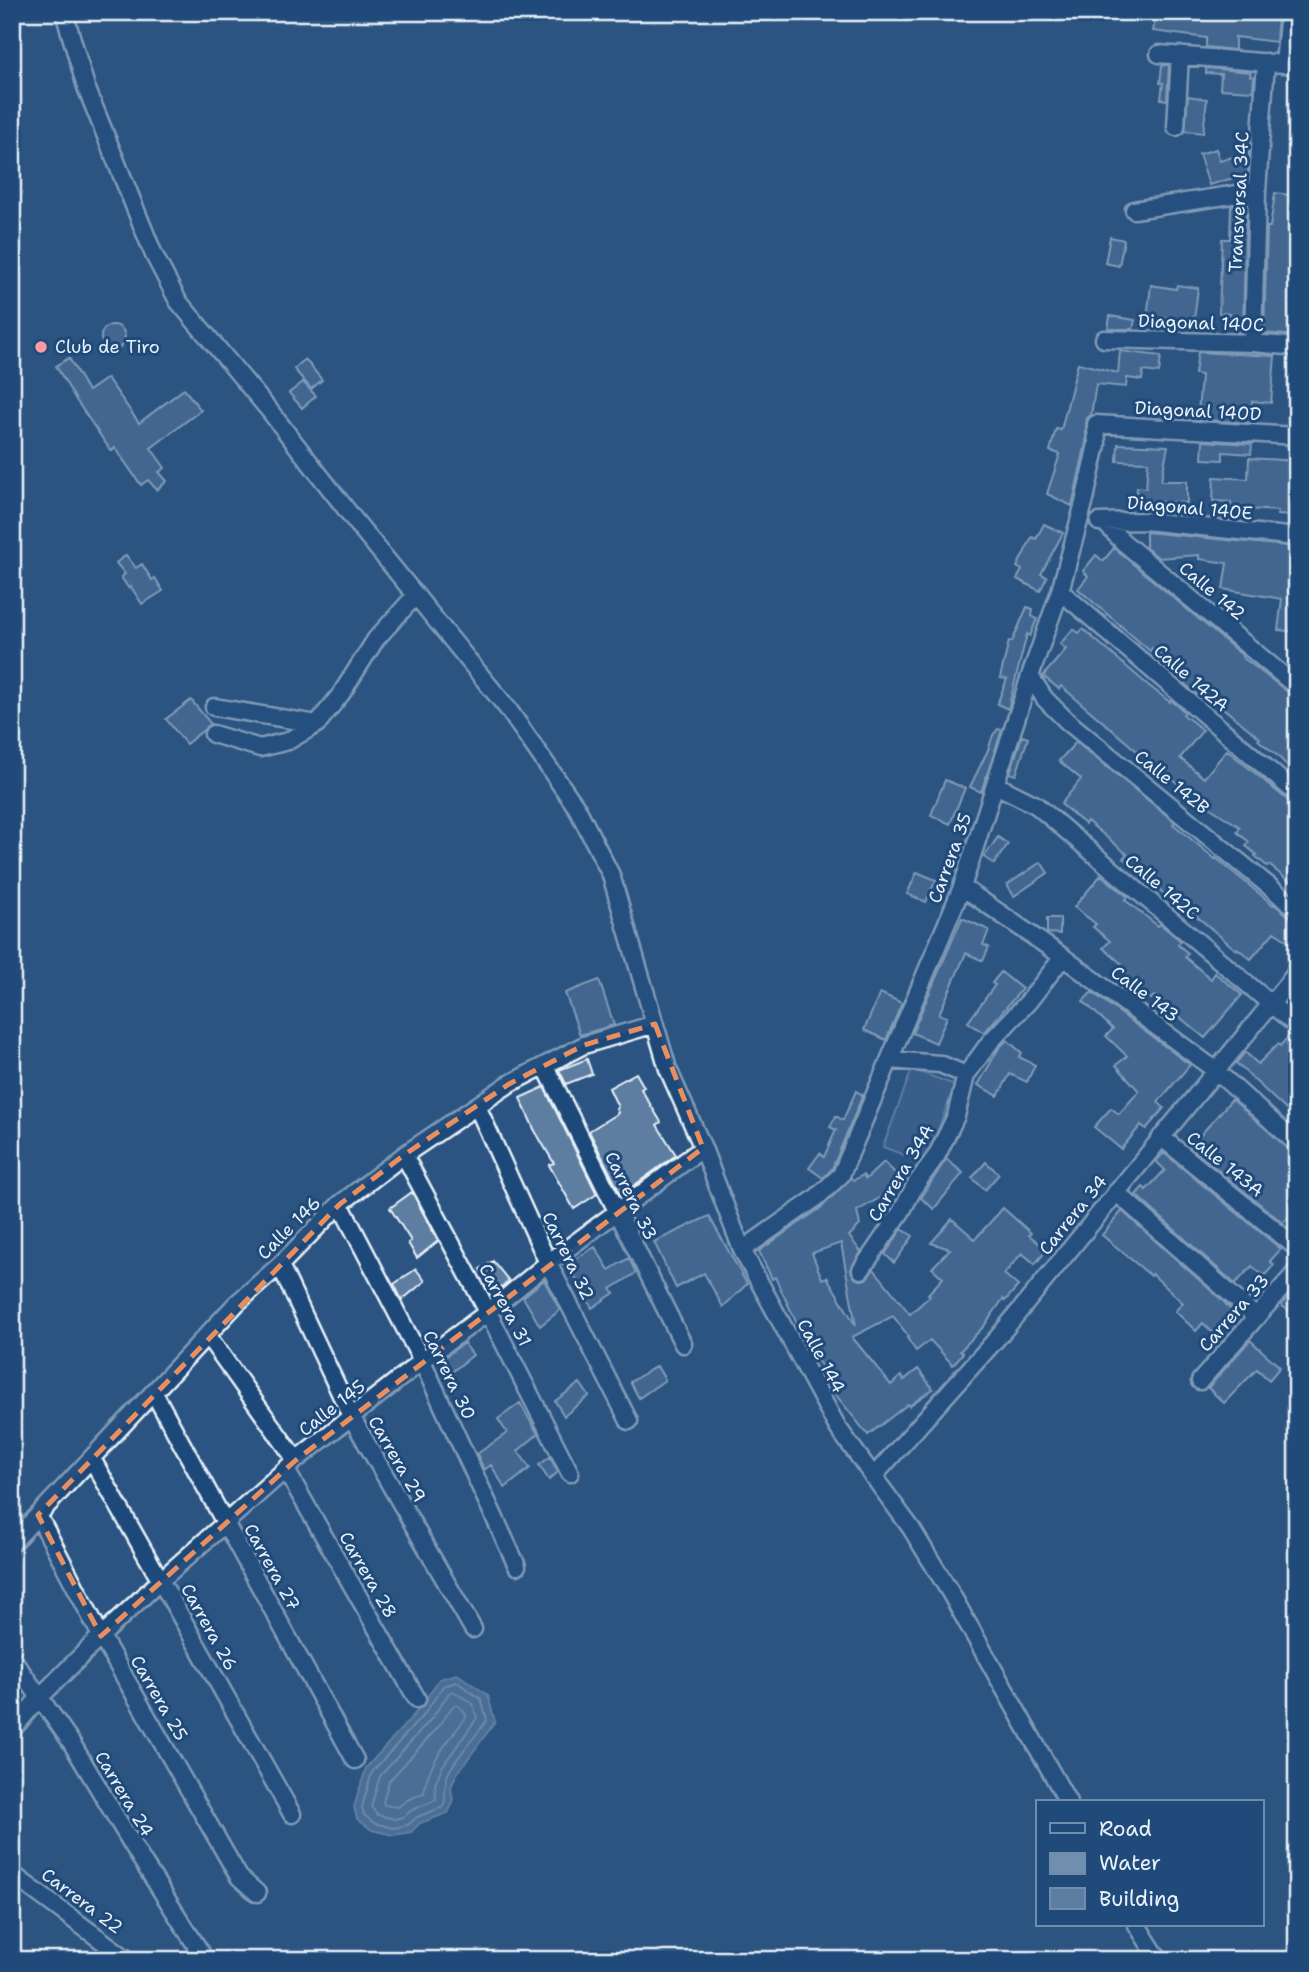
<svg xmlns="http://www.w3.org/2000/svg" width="1309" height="1972" font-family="'Shantell Sans',sans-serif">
  <rect width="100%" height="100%" fill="#2b5482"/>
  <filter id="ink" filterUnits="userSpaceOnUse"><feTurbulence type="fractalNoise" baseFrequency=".0143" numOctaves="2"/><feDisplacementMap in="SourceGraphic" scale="14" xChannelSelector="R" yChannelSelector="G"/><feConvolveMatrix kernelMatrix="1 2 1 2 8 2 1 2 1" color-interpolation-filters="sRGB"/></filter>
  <g filter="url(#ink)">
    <!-- green -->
    <path fill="#476b93" stroke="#98aec6" stroke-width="2" d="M912 1069 955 1085 925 1163 883 1147Z"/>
    <!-- water -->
    <path fill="#708ead" stroke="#a0b6cb" stroke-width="2" d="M457 1674 488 1695 495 1722 456 1775 451 1787 453 1803 448 1813 420 1823 411 1832 393 1835 372 1830 357 1819 354 1807 366 1768 420 1708 439 1679Z"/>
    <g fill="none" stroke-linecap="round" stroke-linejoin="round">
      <!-- shore -->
      <path stroke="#b8c9da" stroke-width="2" d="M457 1682 481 1699 487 1720C475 1738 457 1755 448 1774 442 1788 448 1796 443 1807L417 1817 408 1825 393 1828 374 1823 364 1815 362 1807 372 1772 425 1713 443 1686Z
        M453 1691 473 1704 477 1718 442 1767 435 1784 436 1800 412 1810 403 1817 394 1819 378 1815 371 1807 380 1776 432 1718 449 1693Z
        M457 1705 464 1711 466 1717C449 1741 427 1763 424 1793L407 1800 398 1807 384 1805 383 1802 389 1781 440 1725 453 1706Z"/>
    </g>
    <!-- building -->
    <path fill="#5d7da1" stroke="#e8f1f8" stroke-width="2" fill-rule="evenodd" d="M1249 12H1278L1276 42 1235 37V50L1206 47V38L1153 31 1156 13 1181 17 1182 13 1222 18V17L1248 19Z
      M1165 65H1169L1167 100 1161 99 1163 83H1160L1162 66Z
      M1206 68 1251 72 1250 76 1254 77 1253 91 1220 89 1221 74 1206 73Z
      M1188 96 1207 99 1203 133 1185 131Z
      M1216 149 1220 161 1249 152 1248 174 1209 185 1199 154Z
      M1275 193 1297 196 1293 269 1297 270V336L1264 333 1267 227H1270Z
      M1246 203 1243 332H1233V321H1229L1230 314 1219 313 1222 239H1230L1231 206Z
      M1110 237 1124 240 1119 266 1105 263Z
      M1151 285 1176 289 1177 285 1198 288 1194 321 1162 317V320L1147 318Z
      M1110 316 1135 320 1133 329H1108Z
      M101 337a12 12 0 1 1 24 0a12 12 0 1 1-24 0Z
      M1120 351 1161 356 1159 373 1143 371 1142 380 1127 378 1126 387 1096 384 1091 415 1087 418 1086 424V443L1072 506 1047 494 1060 454 1050 451 1056 429 1061 430 1078 363 1118 373Z
      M1198 352 1275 356 1271 403 1252 401V423L1204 420 1205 415 1198 414 1201 375 1195 374Z
      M69 358 88 391 107 378 139 423 184 389 201 410 151 448 165 468 159 472 167 481 157 490 148 480 141 485 115 448 111 451 76 400 56 366Z
      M305 359 322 380 311 389 294 369Z
      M303 382 316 396 302 408 289 393Z
      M1203 441 1252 444 1251 454 1223 452V460L1202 459Z
      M1118 444 1168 446 1161 481H1187V503L1136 501 1137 487 1146 488 1148 462 1117 461Z
      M1249 458 1297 461V516L1277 515 1278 511 1231 508V502L1213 501 1214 477 1248 479Z
      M1044 524 1063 533 1041 574 1047 577 1040 591 1017 579 1022 570 1017 567 1032 537 1036 539Z
      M1146 532 1297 547V632L1278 630 1282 599 1223 589 1227 563 1199 559V555L1159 558 1146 548Z
      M1114 548 1243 656 1242 657 1297 699V780L1287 772 1290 769 1279 757 1258 740 1260 738 1202 691 1198 696 1185 684 1189 678 1152 648 1150 651 1078 589 1088 576 1083 571 1096 555 1103 561Z
      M126 555 136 568 142 564 152 580 155 578 163 591 142 604 131 587 129 589 121 577 125 574 116 563Z
      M1027 607 1033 609 1032 616 1037 619 1030 636 1027 634 1008 709 997 704 1007 679 1000 678 1009 641 1012 642Z
      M1073 629 1079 633 1083 629 1148 685 1170 702 1171 700 1185 712 1183 714 1185 716 1203 730 1180 758 1204 778 1227 750 1290 802 1297 804V874L1290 882 1269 865 1267 866 1255 856 1257 855 1246 846 1249 842 1237 832 1240 827 1198 800 1166 774 1165 775 1061 686 1059 689 1043 676 1066 649 1060 644Z
      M191 700 211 724 186 744 166 719Z
      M998 729 1002 730 981 792 970 787 988 750 993 735Z
      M1022 736 1028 738 1016 775 1010 773Z
      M1076 742 1175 822 1173 824 1215 859 1216 858 1273 905 1274 904 1290 917 1297 919V947L1274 932 1251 959 1237 948 1236 950 1172 895 1169 899 1151 881 1123 858 1127 854 1087 821 1085 824 1061 804 1081 779 1059 761Z
      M945 780 965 788 950 824 931 815Z
      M998 837 1008 844 994 864 984 857Z
      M1041 862 1048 873 1014 896 1007 885Z
      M917 872 936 880 926 902 907 894Z
      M1101 875 1128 897 1125 900 1158 926 1160 924 1181 941 1178 945 1188 953 1185 957 1211 979 1215 973 1242 995 1205 1038 1154 996 1151 999 1141 990 1139 993 1126 982 1129 978 1118 969 1122 964 1103 948 1110 941 1093 927 1096 924 1074 907Z
      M962 918 989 930 983 945 989 947 983 961 966 953 939 1014 947 1017 936 1043 912 1033Z
      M1047 918H1060V934L1047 933Z
      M1001 972 1022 989 984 1033 968 1022 995 985 992 983Z
      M599 980 614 1025 580 1035 565 993Z
      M1092 992 1190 1065 1158 1102 1164 1108 1146 1129 1141 1125 1121 1149 1094 1127 1111 1108 1119 1114 1139 1091 1116 1065 1127 1056 1106 1036 1113 1029 1083 1001Z
      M880 993 902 1003 886 1040 864 1030Z
      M1289 1036 1297 1043V1120L1236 1063 1245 1052 1258 1064 1278 1044 1280 1046Z
      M1007 1040 1022 1053 1019 1057 1035 1065 1027 1082 1010 1074 998 1096 978 1085 999 1048Z
      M587 1059 592 1074 566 1084 559 1070Z
      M636 1073 644 1087 641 1089 661 1122 657 1125 676 1155 621 1195 589 1131 618 1113 616 1109 618 1107 609 1088Z
      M544 1087 597 1194 574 1209 549 1165 554 1163 535 1131 520 1098Z
      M856 1091 863 1095 832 1169 823 1178 809 1168 820 1153 824 1157 836 1130 830 1127 836 1116 843 1120Z
      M1232 1099 1297 1156V1209L1283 1223 1190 1147Z
      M1164 1153 1281 1249 1270 1261 1274 1265 1264 1276 1252 1266 1235 1284 1136 1195 1143 1187 1146 1190 1165 1170 1156 1161Z
      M946 1159 963 1173 934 1209 921 1198Z
      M884 1162 902 1180 888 1193 857 1211 860 1225 849 1236 861 1252 851 1270 855 1278 861 1280 866 1279 874 1269 910 1314 930 1296 928 1294 943 1278 932 1268 950 1249 931 1243 952 1219 975 1239 1003 1208 1031 1233 1029 1235 1047 1250 1035 1264 1022 1253 1004 1274 1018 1286 1005 1301 1003 1299 984 1326 960 1351 963 1353 953 1365 930 1340 916 1351 907 1338 909 1337 893 1316 852 1337 891 1385 901 1376 904 1380 918 1369 933 1389 909 1406 908 1404 868 1435 824 1380 823 1377 827 1374 809 1349 775 1277 772 1279 759 1251 822 1207 851 1178 854 1180 863 1175 866 1179ZM841 1243 856 1326 827 1277 822 1279 812 1253Z
      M986 1162 999 1174 985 1190 972 1178Z
      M412 1192 438 1241 417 1258 408 1243 411 1241 390 1208Z
      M1122 1211 1224 1302 1233 1313 1213 1333 1203 1323 1196 1331 1175 1311 1183 1303 1152 1274 1151 1276 1102 1235Z
      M709 1216 747 1284 723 1307 704 1273 676 1288 654 1242Z
      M902 1229 913 1236 894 1263 885 1254Z
      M595 1247 609 1270 629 1258 636 1273 611 1289 614 1293 592 1308 568 1263Z
      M493 1261 509 1281 495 1292 480 1269Z
      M416 1269 425 1281 402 1300 394 1284Z
      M544 1280 560 1310 540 1326 523 1297Z
      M1297 1287V1317L1281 1305Z
      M1250 1340 1280 1367 1269 1380 1257 1369 1224 1403 1208 1388Z
      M464 1343 473 1355 448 1375 439 1361Z
      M657 1366 665 1380 639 1398 630 1382Z
      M580 1383 589 1396 564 1416 555 1401Z
      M520 1403 538 1434 518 1451 530 1468 505 1488 491 1465 484 1470 477 1454 507 1433 498 1419Z
      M550 1457 558 1472 549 1480 539 1465Z"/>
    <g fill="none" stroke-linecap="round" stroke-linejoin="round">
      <defs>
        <path id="minor" d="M64 12 86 87 154 255 178 301 269 410 356 522 508 709 577 808 611 875 668 1069 703 1148 742 1250 838 1428 911 1528 950 1592 1068 1802
          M1159 54 1297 65
          M1284 64 1289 12
          M1176 127 1180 55
          M1134 210 1257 191
          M1104 339 1253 343 1297 347
          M1253 343 1257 191 1266 62
          M1099 522 1145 521 1297 537
          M1104 522 1123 542 1297 687
          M1060 591 1297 794
          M1030 676 1045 699 1067 721 1297 909
          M214 707 317 724
          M213 734 260 748 288 741 317 724 341 694 376 639 416 595
          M996 785 1036 805 1297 1026
          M962 887 1063 957 1215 1070 1297 1144
          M890 1060 940 1064 966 1075
          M545 1066 683 1344
          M477 1106 548 1263 629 1421
          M1161 1137 1297 1248
          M404 1155 488 1312 570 1473
          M1116 1192 1255 1316
          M340 1204 422 1361 517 1566
          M742 1250 816 1198 841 1175 962 887 1030 676 1060 591 1084 503 1097 444 1096 424 1297 436
          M280 1265 352 1418 473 1629
          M861 1270 901 1212 916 1184 937 1155 956 1116 966 1075 990 1042 1028 1002 1063 957
          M207 1335 296 1460
          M1200 1381 1297 1271
          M154 1393 355 1760
          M92 1459 292 1814
          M286 1470 417 1699
          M873 1477 999 1336 1297 972
          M38 1515 101 1636 239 1877 257 1893
          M12 1543 237 1303 280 1265 340 1204 404 1155 509 1084 584 1045 655 1024
          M12 1658 71 1742 141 1859 201 1953
          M12 1730 39 1698 101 1636 161 1580 296 1460 422 1361 488 1312 548 1263 703 1148
          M12 1874 128 1960
          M1137 1925 1154 1952 1161 1960"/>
      </defs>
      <!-- minor casing -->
      <use href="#minor" stroke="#e8f1f8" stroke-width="21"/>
      <!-- minor -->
      <use href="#minor" stroke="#1f4a7a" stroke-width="16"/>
    </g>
  </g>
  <!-- marked area -->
  <path d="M0 0H1309V1972H0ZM655 1024 703 1148 296 1460 101 1636 38 1515 340 1204 404 1155 509 1084 584 1045Z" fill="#2b5482" fill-opacity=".55" fill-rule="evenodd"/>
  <path fill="none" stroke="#e88e5f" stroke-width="5" stroke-dasharray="14 9" stroke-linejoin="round" d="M655 1024 703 1148 296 1460 101 1636 38 1515 340 1204 404 1155 509 1084 584 1045Z"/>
  <!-- markers -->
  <circle fill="#ff9aa2" stroke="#1f4a7a" stroke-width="2.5" cx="41" cy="347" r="7"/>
  <g text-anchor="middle" stroke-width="6" stroke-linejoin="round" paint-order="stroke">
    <!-- street labels -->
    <g font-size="18" fill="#e8f1f8" stroke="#1f4a7a">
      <text transform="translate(1239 202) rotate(-87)" y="6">Transversal 34C</text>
      <text transform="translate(1201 323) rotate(2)" y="6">Diagonal 140C</text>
      <text transform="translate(1198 411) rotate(3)" y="6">Diagonal 140D</text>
      <text transform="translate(1190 508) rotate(5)" y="6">Diagonal 140E</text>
      <text transform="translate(1212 591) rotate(40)" y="6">Calle 142</text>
      <text transform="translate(1191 678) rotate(41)" y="6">Calle 142A</text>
      <text transform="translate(1172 782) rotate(39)" y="6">Calle 142B</text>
      <text transform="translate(950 858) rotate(-70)" y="6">Carrera 35</text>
      <text transform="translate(1162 887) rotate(40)" y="6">Calle 142C</text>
      <text transform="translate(1145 994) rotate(37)" y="6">Calle 143</text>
      <text transform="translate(1225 1164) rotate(39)" y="6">Calle 143A</text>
      <text transform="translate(901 1173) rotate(-59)" y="6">Carrera 34A</text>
      <text transform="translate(631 1196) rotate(64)" y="6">Carrera 33</text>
      <text transform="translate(1073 1215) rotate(-51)" y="6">Carrera 34</text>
      <text transform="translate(289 1228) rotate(-45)" y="6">Calle 146</text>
      <text transform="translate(568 1256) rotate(64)" y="6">Carrera 32</text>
      <text transform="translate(505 1305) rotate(62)" y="6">Carrera 31</text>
      <text transform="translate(1234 1313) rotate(-49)" y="6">Carrera 33</text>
      <text transform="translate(821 1356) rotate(62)" y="6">Calle 144</text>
      <text transform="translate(449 1375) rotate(64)" y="6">Carrera 30</text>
      <text transform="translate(332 1408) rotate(-38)" y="6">Calle 145</text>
      <text transform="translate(397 1459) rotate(60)" y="6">Carrera 29</text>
      <text transform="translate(272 1567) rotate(61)" y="6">Carrera 27</text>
      <text transform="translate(368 1575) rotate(60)" y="6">Carrera 28</text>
      <text transform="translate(209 1627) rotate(61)" y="6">Carrera 26</text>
      <text transform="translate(159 1698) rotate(60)" y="6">Carrera 25</text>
      <text transform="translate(124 1794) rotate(59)" y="6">Carrera 24</text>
      <text transform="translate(82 1901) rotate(37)" y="6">Carrera 22</text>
    </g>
    <!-- poi labels -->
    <g font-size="18" fill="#e8f1f8" stroke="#1f4a7a" text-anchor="start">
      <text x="55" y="353">Club de Tiro</text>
    </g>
  </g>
  <!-- margin -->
  <rect width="1309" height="1972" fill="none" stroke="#1f4a7a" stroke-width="42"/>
  <rect x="21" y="21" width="1267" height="1930" fill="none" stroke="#e8f1f8" stroke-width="2.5" filter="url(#ink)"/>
  <!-- legend -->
  <rect x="1036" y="1800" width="228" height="126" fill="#1f4a7a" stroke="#6f8dac" stroke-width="2"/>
  <rect x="1050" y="1823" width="35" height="10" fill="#1f4a7a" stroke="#6f8dac" stroke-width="2"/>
  <text x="1099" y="1836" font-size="21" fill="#e8f1f8">Road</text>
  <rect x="1050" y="1853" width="35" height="21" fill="#708ead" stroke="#6f8dac" stroke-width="2"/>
  <text x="1099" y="1870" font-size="21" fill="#e8f1f8">Water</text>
  <rect x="1050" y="1888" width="35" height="21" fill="#5d7da1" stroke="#6f8dac" stroke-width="2"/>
  <text x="1099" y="1906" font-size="21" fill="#e8f1f8">Building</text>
</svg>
